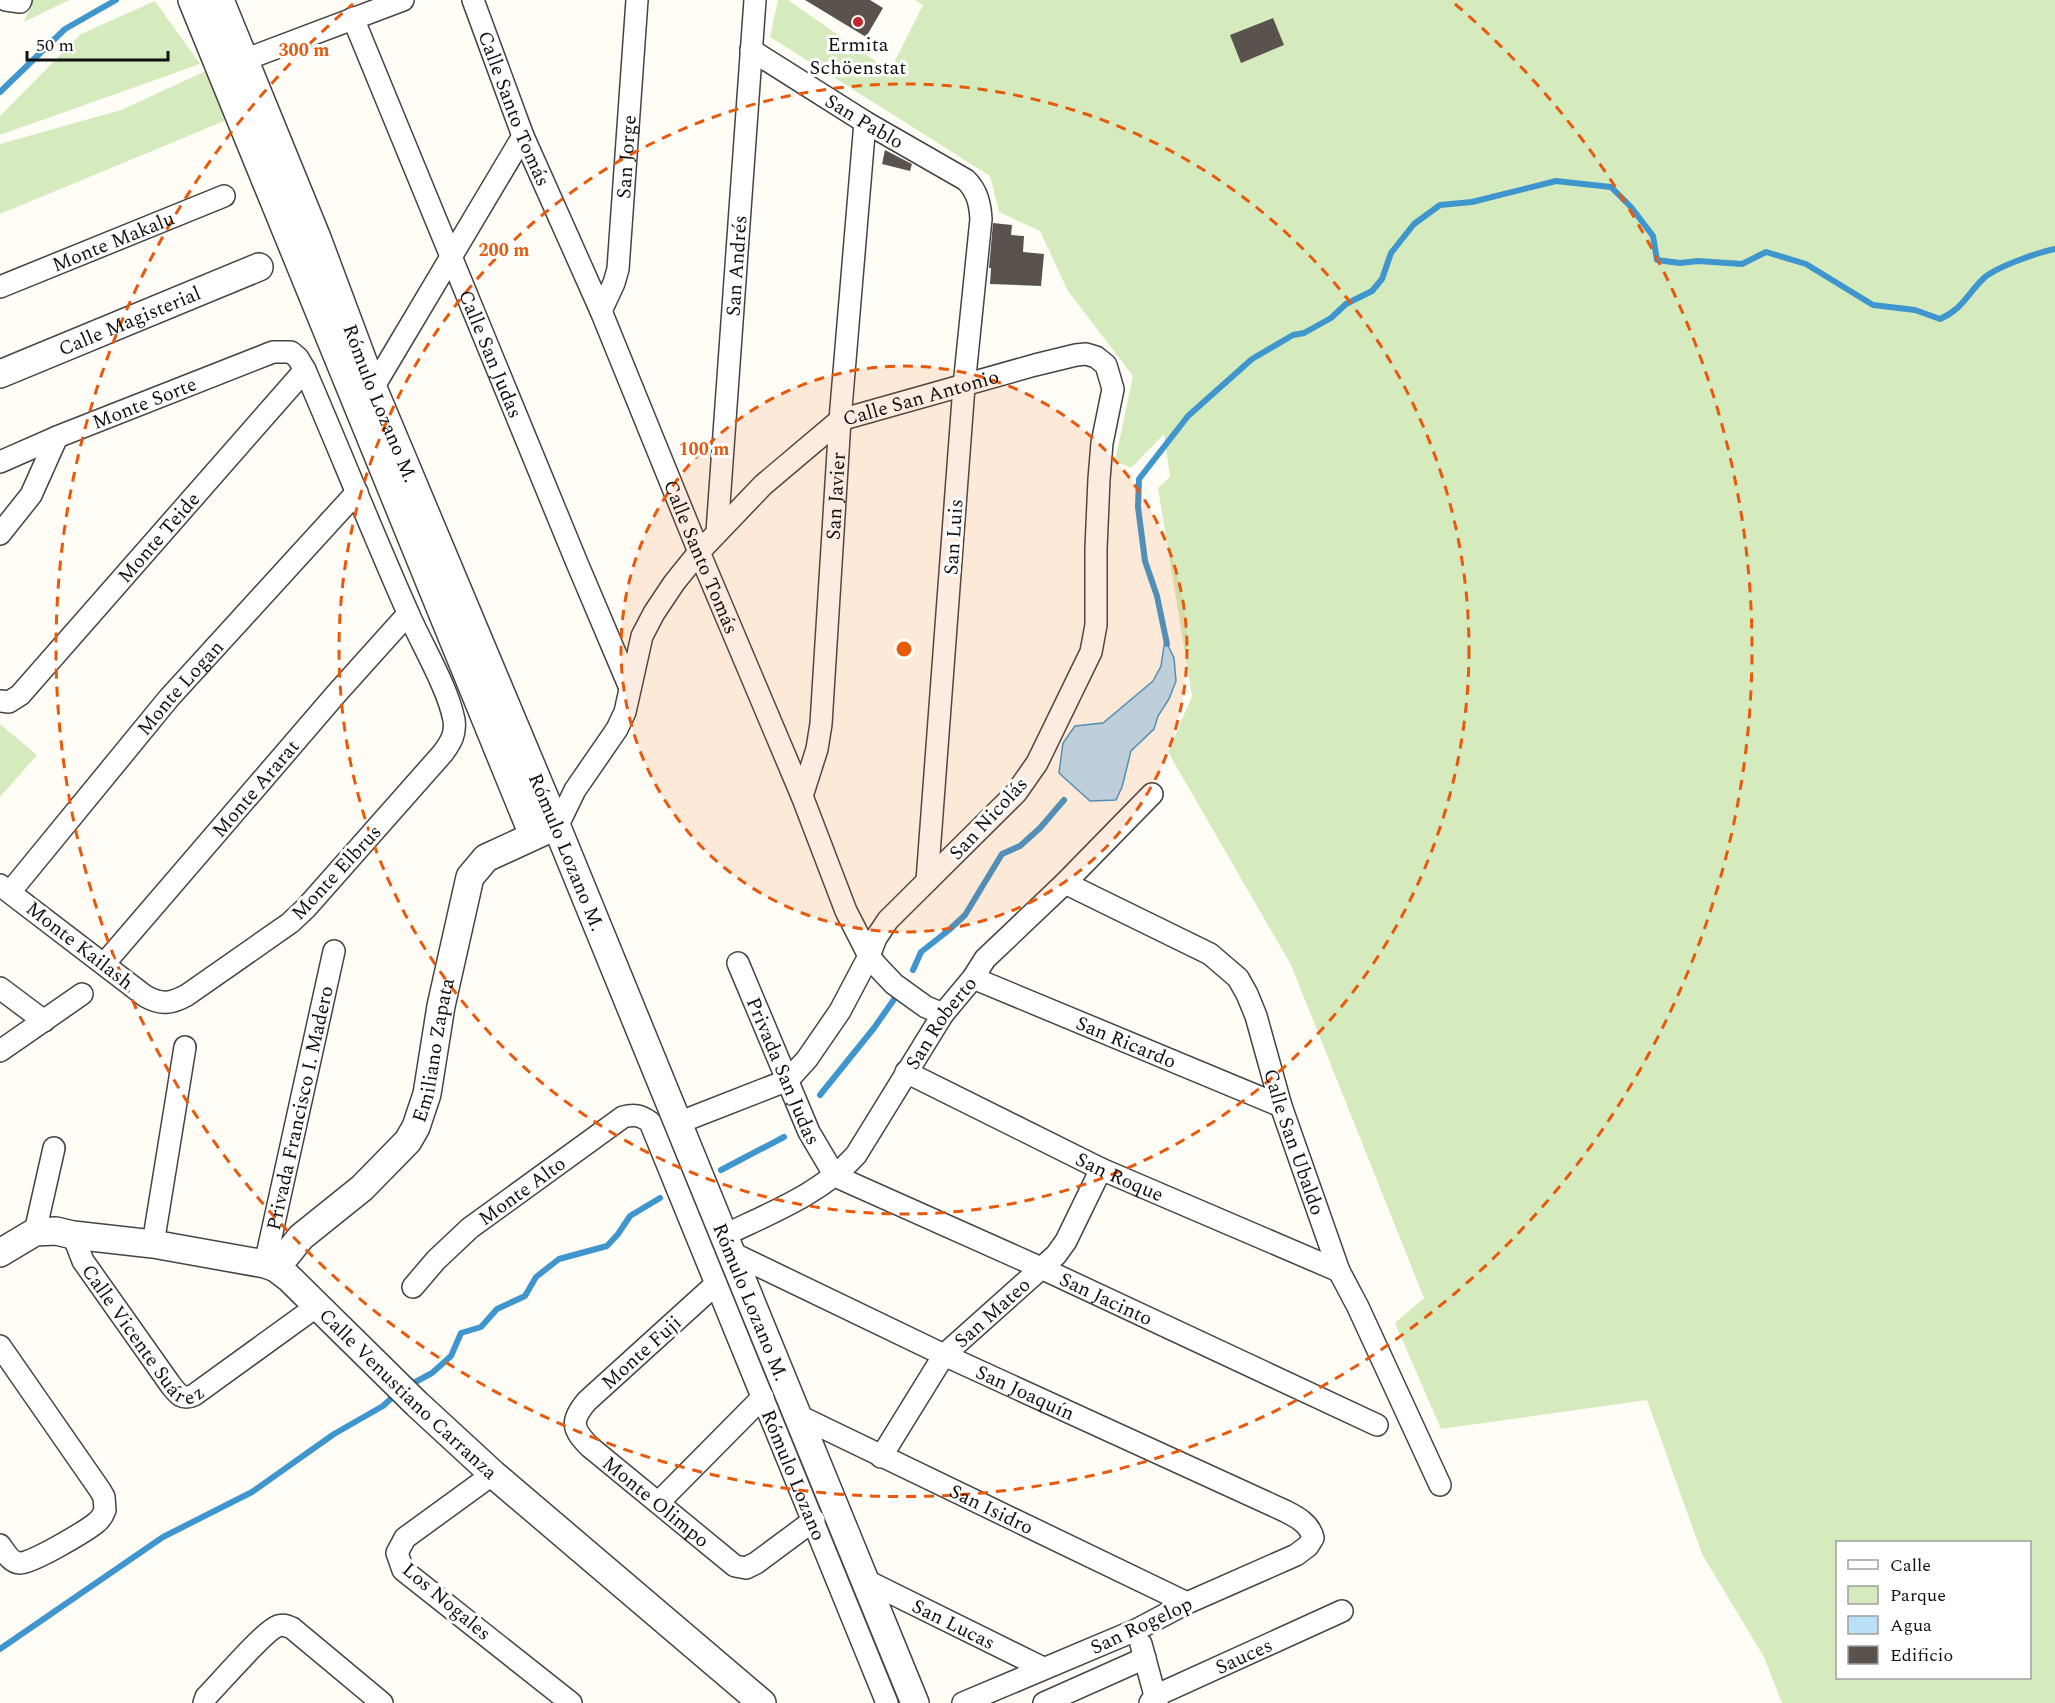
<svg xmlns="http://www.w3.org/2000/svg" width="2055" height="1703" font-family="Spectral,serif">
  <rect width="100%" height="100%" fill="#fffdf5"/>
  <!-- green -->
  <path fill="#d5ebbd" fill-rule="evenodd" d="M33 0H69L24 22Z
    M778 0H788L890 71 923 5 915 0H2055V1703H1782L1764 1657 1702 1554 1647 1400 1441 1429 1395 1323 1424 1298 1291 965 1168 752 1192 696 1158 488 1170 477 1164 434 1131 468 1115 461 1133 376 1068 291 1040 231 999 212 990 176 770 37ZM1838 1542H2030V1678H1838Z
    M155 1 200 64 0 135V116L81 34Z
    M208 70 229 119 0 214V144L121 110Z
    M0 724 37 755 0 797Z"/>
  <!-- water -->
  <path fill="#b9e0f7" stroke="#3f96cf" stroke-width="1.5" d="M1165 639 1174 658 1176 681 1169 699 1158 716 1154 729 1131 751 1122 787 1116 800 1090 801 1059 773 1063 743 1075 726 1103 723 1153 681 1161 666Z"/>
  <g fill="none" stroke-linecap="round" stroke-linejoin="round">
    <!-- stream -->
    <path stroke="#3f96cf" stroke-width="6" d="M0 92 65 29 116 0
      M1167 644 1157 596 1145 561 1138 507 1139 479 1188 416 1252 359 1293 335 1304 333 1331 318 1346 304 1372 291 1382 279 1391 253 1414 224 1440 205 1472 202 1556 181 1611 187 1631 207 1653 236 1657 260 1680 263 1698 261 1742 264 1766 252 1806 264 1873 305 1915 310 1940 319C1963 309 1967 294 1984 278 1996 267 2039 252 2055 249
      M913 970 921 952 949 930 965 915 1002 854 1020 846 1040 828 1064 800
      M820 1095 874 1028 895 998
      M721 1170 784 1137
      M408 1386 432 1373 451 1356 461 1333 481 1327 497 1309 525 1296 536 1277 559 1259 607 1246 618 1234 630 1216 660 1198
      M0 1649 163 1537 252 1492 334 1434 383 1406 397 1393"/>
  </g>
  <!-- building -->
  <path fill="#5a524d" d="M805 0H870L883 8 866 37Z
    M1273 18 1284 45 1241 63 1230 35Z
    M885 150 912 164 910 171 882 164Z
    M993 223 1012 225 1011 235 1024 236 1023 252 1044 254 1041 286 990 284 991 268H989Z"/>
  <g fill="none" stroke-linecap="round" stroke-linejoin="round">
    <defs>
      <g id="minor">
        <path d="M6 0 20 2 21 0"/>
        <path id="s1" d="M473 0 523 136 601 311 699 552 802 796 846 911 869 956 877 966 894 984 912 997 926 1007 943 1014"/>
        <path id="s2" d="M353 18 577 563 630 688"/>
        <path id="s3" d="M751 50 865 122 966 180C977 191 980 203 981 219L964 386 927 881"/>
        <path d="M244 60 403 0"/>
        <path id="s4" d="M0 287 224 196"/>
        <path id="s5" d="M601 311 614 283 618 269 637 0"/>
        <path d="M373 388 523 136"/>
        <path id="s6" d="M0 462 57 437 273 352H291L298 358 305 370C340 451 373 534 409 615 422 645 448 688 454 720 456 734 451 742 443 753L306 908 290 923 187 995C171 1004 161 1005 145 996L0 885"/>
        <path id="s7" d="M717 532 755 0"/>
        <path d="M0 534 31 495 57 437"/>
        <path id="s8" d="M0 701 9 702 20 695 305 370"/>
        <path id="s9" d="M802 796 817 749 821 724 840 420 865 122"/>
        <path id="s10" d="M557 827 575 790 617 729 625 712 642 636 654 613 674 583 699 552 763 485 840 420 1035 365 1076 355 1086 354 1096 357 1106 365 1113 389 1102 443 1099 479 1096 549V625L1091 652 1037 763 1016 793 888 920 876 938 869 956 840 1011 807 1059 788 1080 678 1123"/>
        <path id="s11" d="M1065 883 1210 954 1238 978 1247 994 1256 1016 1281 1106 1339 1271 1358 1307 1440 1485"/>
        <path id="s12" d="M10 892 169 698 357 492"/>
        <path id="s13" d="M738 963 809 1132 835 1176 1041 1268 1377 1425"/>
        <path id="s14" d="M104 964 337 693 408 614"/>
        <path id="s15" d="M973 978 1281 1106"/>
        <path d="M0 988 44 1021"/>
        <path d="M0 1051 82 994"/>
        <path id="s16" d="M906 1072 1101 1169 1339 1271"/>
        <path d="M35 1232 54 1148"/>
        <path id="s17" d="M73 1235 83 1261 170 1384C177 1393 182 1401 194 1395L317 1306"/>
        <path id="s18" d="M723 1236C770 1213 821 1194 856 1155L943 1014 973 978 985 959 1065 883 1152 794"/>
        <path d="M153 1244 185 1047"/>
        <path id="s19" d="M730 1252 944 1355 1285 1511C1297 1517 1310 1524 1313 1538L1308 1546 1296 1555 1187 1603 1136 1630 963 1703"/>
        <path id="s20" d="M265 1264 334 951"/>
        <path id="s21" d="M716 1284 587 1401C570 1421 572 1429 590 1447L735 1566 746 1568 756 1563 814 1520"/>
        <path id="s22" d="M413 1287 436 1260 470 1228 623 1117C634 1114 640 1115 650 1122L887 1703"/>
        <path d="M0 1346 100 1490 104 1497 105 1510C103 1515 101 1519 97 1522 88 1530 31 1564 20 1563 11 1563 5 1552 0 1545"/>
        <path id="s23" d="M797 1415 1187 1603"/>
        <path id="s24" d="M881 1457 944 1355 1056 1255 1066 1241 1101 1169"/>
        <path d="M493 1474 405 1538 397 1553 403 1570 571 1703"/>
        <path d="M659 1502 763 1397"/>
        <path id="s25" d="M865 1580 1043 1668"/>
        <path d="M1141 1644 1157 1703"/>
        <path d="M204 1703 206 1697C219 1684 265 1630 278 1626 283 1624 287 1626 292 1628L382 1703"/>
        <path d="M1044 1703 1145 1658"/>
        <path id="s26" d="M1150 1703 1155 1696 1342 1611"/>
      </g>
      <g id="tertiary">
        <path d="M192 0 533 835"/>
        <path id="s27" d="M220 0 317 238 373 388 557 827 915 1703"/>
        <path id="s28" d="M0 374 259 267"/>
        <path id="s29" d="M0 1253 35 1232 56 1231 73 1235 153 1244 265 1264 276 1268 289 1278 417 1404 493 1474 762 1703"/>
        <path id="s30" d="M276 1268 301 1237 362 1188 408 1141 416 1127 427 1094 441 1006 470 877 486 858 549 829"/>
      </g>
    </defs>
    <!-- minor casing -->
    <use href="#minor" stroke="#444" stroke-width="24"/>
    <!-- tertiary casing -->
    <use href="#tertiary" stroke="#444" stroke-width="30"/>
    <!-- minor -->
    <use href="#minor" stroke="#fff" stroke-width="21"/>
    <!-- tertiary -->
    <use href="#tertiary" stroke="#fff" stroke-width="27"/>
  </g>
  <!-- distance rings -->
  <circle cx="904" cy="649" r="283" fill="#e8590c" fill-opacity=".12"/>
  <g fill="none" stroke="#e8590c" stroke-width="3" stroke-dasharray="10 8">
    <circle cx="904" cy="649" r="283"/>
    <circle cx="904" cy="649" r="565"/>
    <path d="M1455 4A848 848 0 1 1 353 4"/>
  </g>
  <!-- markers -->
  <circle fill="#c4262e" stroke="#fff" stroke-width="2" cx="858" cy="22" r="6"/>
  <g text-anchor="middle" stroke-width="6" stroke-linejoin="round" paint-order="stroke">
    <!-- poi labels -->
    <g font-size="20" fill="#111" stroke="#fff">
      <text x="858" y="51">Ermita<tspan x="858" dy="23">Schöenstat</tspan></text>
    </g>
    <!-- street labels -->
    <g font-size="20" fill="#111" stroke="#fff">
      <text dy="7" stroke="none"><textPath href="#s1" startOffset="116">Calle Santo Tomás</textPath></text>
      <text dy="7" stroke="none"><textPath href="#s3" startOffset="134">San Pablo</textPath></text>
      <text dy="7" stroke="none"><textPath href="#s5" startOffset="158">San Jorge</textPath></text>
      <text dy="7" stroke="none"><textPath href="#s4" startOffset="122">Monte Makalu</textPath></text>
      <text dy="7" stroke="none"><textPath href="#s7" startOffset="267">San Andrés</textPath></text>
      <text dy="7" stroke="none"><textPath href="#s28" startOffset="140">Calle Magisterial</textPath></text>
      <text dy="7" stroke="none"><textPath href="#s2" startOffset="363">Calle San Judas</textPath></text>
      <text dy="7" stroke="none"><textPath href="#s10" startOffset="591">Calle San Antonio</textPath></text>
      <text dy="7" stroke="none"><textPath href="#s6" startOffset="156">Monte Sorte</textPath></text>
      <text dy="7" stroke="none"><textPath href="#s27" startOffset="434">Rómulo Lozano M.</textPath></text>
      <text dy="7" stroke="none"><textPath href="#s9" startOffset="303">San Javier</textPath></text>
      <text transform="translate(953 537) rotate(-86)" y="7">San Luis</text>
      <text dy="7" stroke="none"><textPath href="#s8" startOffset="232">Monte Teide</textPath></text>
      <text dy="7" stroke="none"><textPath href="#s1" startOffset="602">Calle Santo Tomás</textPath></text>
      <text dy="7" stroke="none"><textPath href="#s12" startOffset="266">Monte Logan</textPath></text>
      <text dy="7" stroke="none"><textPath href="#s14" startOffset="232">Monte Ararat</textPath></text>
      <text transform="translate(988 818) rotate(-47)" y="7">San Nicolás</text>
      <text dy="7" stroke="none"><textPath href="#s27" startOffset="920">Rómulo Lozano M.</textPath></text>
      <text transform="translate(336 872) rotate(-47)" y="7">Monte Elbrus</text>
      <text transform="translate(80 945) rotate(38)" y="7">Monte Kailash</text>
      <text dy="7" stroke="none"><textPath href="#s18" startOffset="314">San Roberto</textPath></text>
      <text dy="7" stroke="none"><textPath href="#s15" startOffset="166">San Ricardo</textPath></text>
      <text dy="7" stroke="none"><textPath href="#s30" startOffset="279">Emiliano Zapata</textPath></text>
      <text dy="7" stroke="none"><textPath href="#s13" startOffset="117">Privada San Judas</textPath></text>
      <text dy="7" stroke="none"><textPath href="#s20" startOffset="160">Privada Francisco I. Madero</textPath></text>
      <text dy="7" stroke="none"><textPath href="#s11" startOffset="372">Calle San Ubaldo</textPath></text>
      <text dy="7" stroke="none"><textPath href="#s16" startOffset="238">San Roque</textPath></text>
      <text dy="7" stroke="none"><textPath href="#s22" startOffset="146">Monte Alto</textPath></text>
      <text dy="7" stroke="none"><textPath href="#s13" startOffset="532">San Jacinto</textPath></text>
      <text dy="7" stroke="none"><textPath href="#s27" startOffset="1406">Rómulo Lozano M.</textPath></text>
      <text dy="7" stroke="none"><textPath href="#s24" startOffset="184">San Mateo</textPath></text>
      <text dy="7" stroke="none"><textPath href="#s17" startOffset="126">Calle Vicente Suárez</textPath></text>
      <text transform="translate(641 1352) rotate(-42)" y="7">Monte Fuji</text>
      <text dy="7" stroke="none"><textPath href="#s19" startOffset="327">San Joaquín</textPath></text>
      <text dy="7" stroke="none"><textPath href="#s29" startOffset="468">Calle Venustiano Carranza</textPath></text>
      <text dy="7" stroke="none"><textPath href="#s22" startOffset="681">Rómulo Lozano</textPath></text>
      <text dy="7" stroke="none"><textPath href="#s21" startOffset="314">Monte Olimpo</textPath></text>
      <text dy="7" stroke="none"><textPath href="#s23" startOffset="216">San Isidro</textPath></text>
      <text transform="translate(447 1601) rotate(40)" y="7">Los Nogales</text>
      <text dy="7" stroke="none"><textPath href="#s25" startOffset="99">San Lucas</textPath></text>
      <text transform="translate(1141 1625) rotate(-25)" y="7">San Rogelop</text>
      <text dy="7" stroke="none"><textPath href="#s26" startOffset="106">Sauces</textPath></text>
    </g>
  </g>
  <circle cx="904" cy="649" r="9" fill="#e8590c" stroke="#fff" stroke-width="3"/>
  <g font-size="18" text-anchor="middle" font-weight="bold" fill="#e8590c" stroke="#fff" stroke-width="6" stroke-linejoin="round" paint-order="stroke">
    <text x="304" y="56">300 m</text>
    <text x="504" y="256">200 m</text>
    <text x="704" y="455">100 m</text>
  </g>
  <!-- legend -->
  <rect x="1836" y="1541" width="195" height="138" fill="#ffffff" stroke="#a0a0a0" stroke-width="1.5"/>
  <rect x="1848" y="1560" width="30" height="9" fill="#ffffff" stroke="#a0a0a0" stroke-width="1.5"/>
  <text x="1890" y="1571" font-size="18" fill="#111111">Calle</text>
  <rect x="1848" y="1586" width="30" height="18" fill="#d5ebbd" stroke="#a0a0a0" stroke-width="1.5"/>
  <text x="1890" y="1601" font-size="18" fill="#111111">Parque</text>
  <rect x="1848" y="1616" width="30" height="18" fill="#b9e0f7" stroke="#a0a0a0" stroke-width="1.5"/>
  <text x="1890" y="1631" font-size="18" fill="#111111">Agua</text>
  <rect x="1848" y="1646" width="30" height="18" fill="#5a524d" stroke="#a0a0a0" stroke-width="1.5"/>
  <text x="1890" y="1661" font-size="18" fill="#111111">Edificio</text>
  <!-- scale -->
  <path d="M27 51v9h141v-9" fill="none" stroke="#111111" stroke-width="3"/>
  <text x="36" y="51" font-size="18" fill="#111111" stroke="#ffffff" stroke-width="4.5" paint-order="stroke">50 m</text>
</svg>
